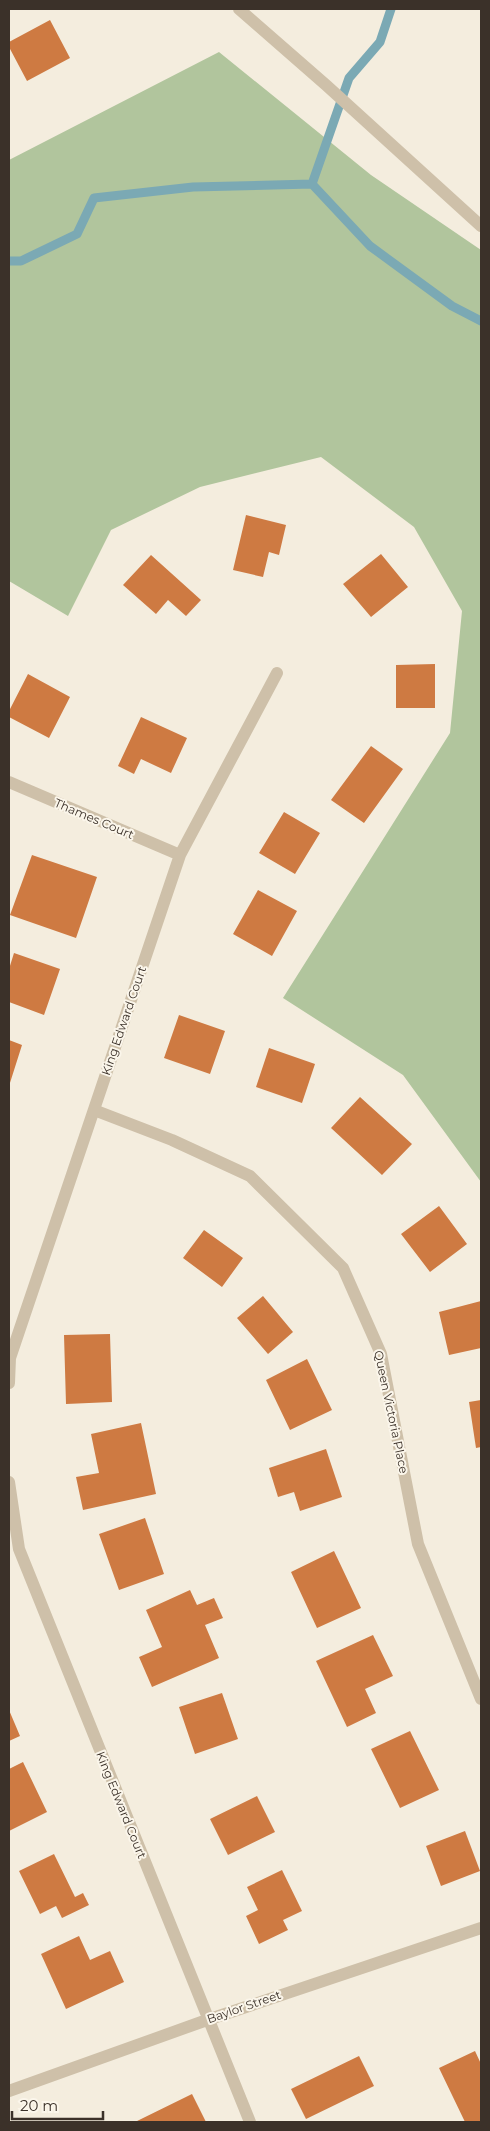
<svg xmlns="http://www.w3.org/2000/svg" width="490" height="2131" font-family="Montserrat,sans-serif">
  <rect width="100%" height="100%" fill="#f4edde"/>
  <!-- green -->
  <path fill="#b1c59d" d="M219 52 371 175 481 250V1182L403 1075 283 998 450 733 462 611 414 527 321 457 200 487 111 530 68 616 9 581V160Z"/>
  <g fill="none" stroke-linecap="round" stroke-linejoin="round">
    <!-- stream -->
    <path stroke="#7ba9b4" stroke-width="9" d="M312 184 349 78 380 42 391 9
      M9 261H21L77 234 94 198 193 187 312 184 370 246 452 306 481 321"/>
  </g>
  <!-- building -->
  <path fill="#ce7a42" d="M50 20 70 58 27 81 9 47V42Z
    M246 515 286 525 279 555 269 552 263 577 233 570Z
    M381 554 408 587 371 617 343 584Z
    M151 555 201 600 186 616 168 600 156 614 123 585Z
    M435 664V708H396V665Z
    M28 674 70 697 49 738 9 717V711Z
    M141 717 187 738 171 773 141 759 134 774 118 766Z
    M371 746 403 769 364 823 331 800Z
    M284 812 320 833 295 874 259 853Z
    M32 855 97 877 76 938 10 915Z
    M258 890 297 911 272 956 233 934Z
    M14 953 60 969 44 1015 9 1002V969Z
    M179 1015 225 1031 210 1074 164 1058Z
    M9 1040 22 1045 9 1086Z
    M269 1048 315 1064 302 1103 256 1087Z
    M360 1097 412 1144 382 1175 331 1128Z
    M439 1206 467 1244 430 1272 401 1234Z
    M204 1230 243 1258 222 1287 183 1258Z
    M263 1296 293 1332 268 1354 237 1318Z
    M481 1301V1348L449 1355 439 1312Z
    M110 1334 112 1402 66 1404 64 1335Z
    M307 1359 332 1410 290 1430 266 1380Z
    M481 1400V1447L476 1448 469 1402Z
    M141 1423 156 1494 83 1510 76 1477 99 1473 91 1434Z
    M326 1449 342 1497 300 1511 294 1492 278 1497 269 1468Z
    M145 1518 164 1574 119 1590 99 1534Z
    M334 1551 361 1608 317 1628 291 1572Z
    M190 1590 197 1605 214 1598 223 1618 205 1625 219 1658 152 1687 139 1657 162 1647 146 1610Z
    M373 1635 393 1676 365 1689 376 1713 347 1727 316 1661Z
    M222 1693 238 1739 195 1754 179 1707Z
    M9 1710 20 1736 9 1741Z
    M410 1731 439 1790 400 1808 371 1749Z
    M23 1762 47 1812 9 1831V1769Z
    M257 1796 275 1832 228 1855 210 1819Z
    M465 1831 480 1871 441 1886 426 1846Z
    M54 1854 75 1897 83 1893 89 1905 62 1918 56 1906 40 1914 19 1871Z
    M282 1870 302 1911 283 1920 288 1930 259 1944 246 1916 258 1910 247 1887Z
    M79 1936 90 1960 110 1951 124 1982 66 2009 41 1954Z
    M475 2051 481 2064V2122H465L439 2068Z
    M359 2056 374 2086 306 2119 291 2089Z
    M192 2094 206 2122H135Z"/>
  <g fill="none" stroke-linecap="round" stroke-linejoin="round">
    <!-- service -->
    <path stroke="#cec0a9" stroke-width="12" d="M239 9 326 85 481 226"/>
    <!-- minor -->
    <path stroke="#cec0a9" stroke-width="12" d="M9 782 180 855
      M94 1110 172 1140 250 1176 343 1268 381 1354 418 1544 481 1699
      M9 1383 10 1358 180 855 277 673
      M9 1482 19 1549 250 2122
      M9 2091 207 2020 481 1928"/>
  </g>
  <g text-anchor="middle" stroke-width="4" stroke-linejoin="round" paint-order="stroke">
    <!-- street labels -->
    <g font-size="12" fill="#3b3129" stroke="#fbf6eb">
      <text transform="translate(94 819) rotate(23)" y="4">Thames Court</text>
      <text transform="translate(124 1021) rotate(-71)" y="4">King Edward Court</text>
      <text transform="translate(391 1412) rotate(78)" y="4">Queen Victoria Place</text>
      <text transform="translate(121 1805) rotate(68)" y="4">King Edward Court</text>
      <text transform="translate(244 2007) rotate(-19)" y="4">Baylor Street</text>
    </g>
  </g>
  <!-- border -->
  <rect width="490" height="2131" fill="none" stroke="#3b3129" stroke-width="20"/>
  <!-- scale -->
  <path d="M12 2111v8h91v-8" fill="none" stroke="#3b3129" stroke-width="2.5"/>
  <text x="20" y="2111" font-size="15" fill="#3b3129" stroke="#fbf6eb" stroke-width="4" paint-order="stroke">20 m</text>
</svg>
